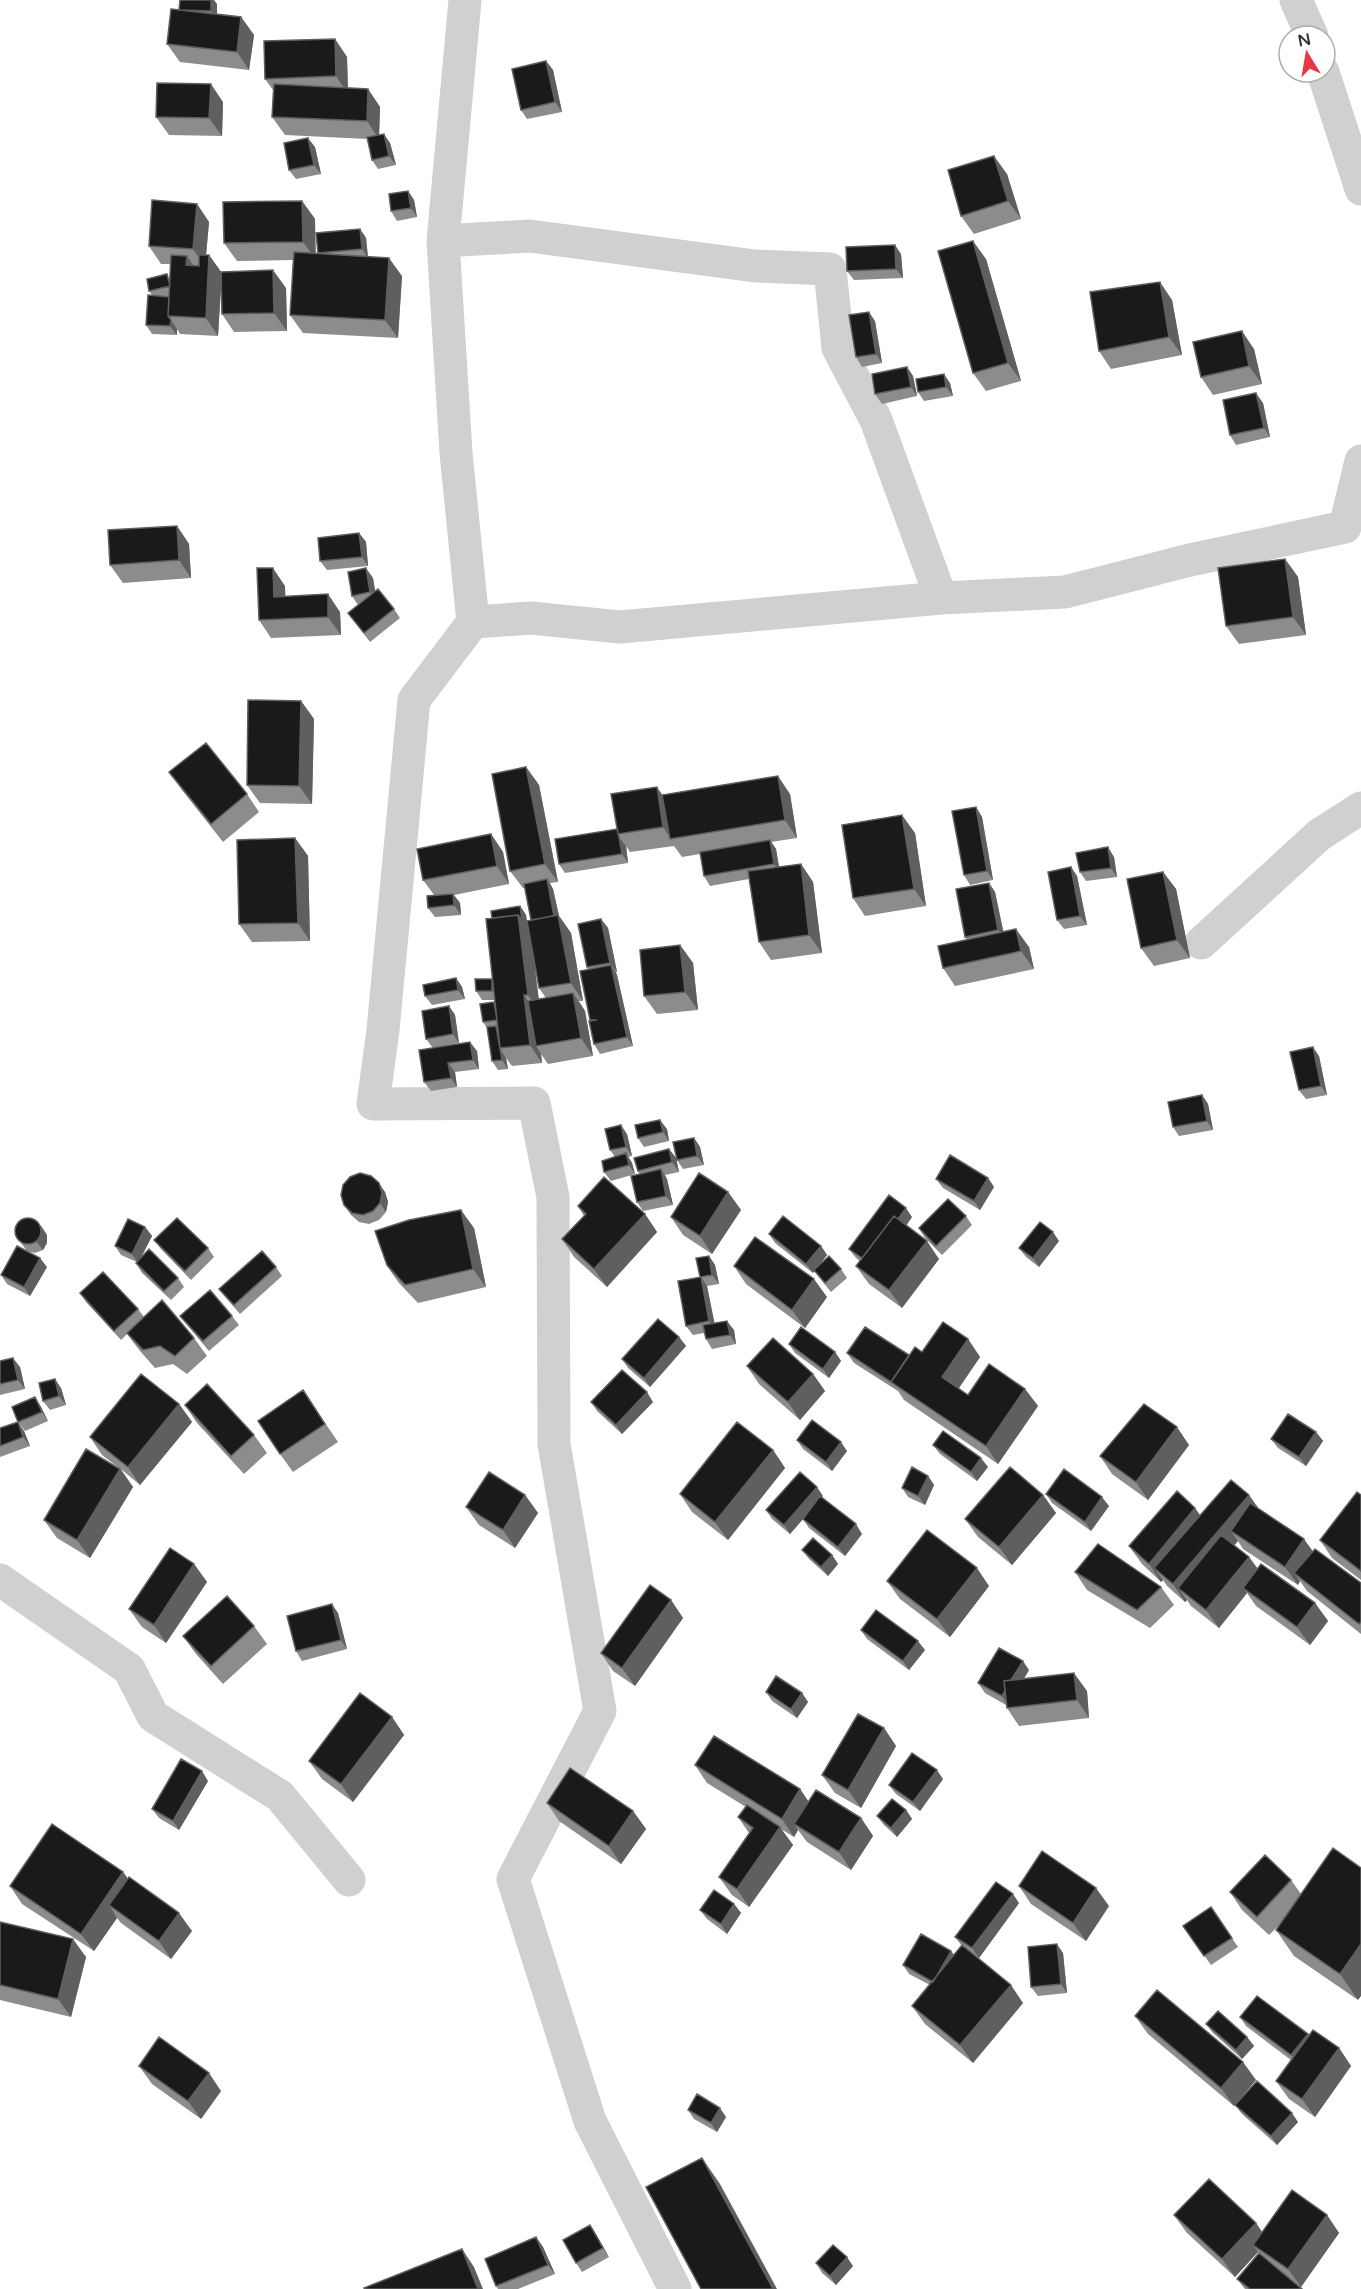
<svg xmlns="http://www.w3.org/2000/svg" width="1361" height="2289" font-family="'Varela Round',sans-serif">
  <rect width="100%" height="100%" fill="#fff"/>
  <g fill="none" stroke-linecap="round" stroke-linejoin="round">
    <!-- street -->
    <path stroke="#d0d0d0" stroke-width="33" d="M465 0 443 241 456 453 473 622 414 700 383 1030 373 1104 534 1103 553 1197 554 1444 600 1711 513 1879 590 2121 675 2289
      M1296 0 1312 36
      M1323 72 1361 189
      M443 241 530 236 755 266 830 269 838 348 876 420 941 598
      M473 622 531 618 620 627 941 598 1065 592 1190 560 1345 527 1361 461
      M1201 943 1319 835 1361 808
      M0 1580 129 1669 153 1716 280 1796 349 1880"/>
  </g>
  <!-- wall -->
  <path fill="#8c8c8c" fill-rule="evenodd" d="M217 4V14L241 17 254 35 249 70 180 62 167 44 179 10Z
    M335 39 347 57 348 88 368 89 380 107 379 135 390 143 396 165 378 169 372 160 368 139 285 135 272 117 273 90 265 79Z
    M546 61 553 70 562 112 527 119 521 110Z
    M223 102 222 136 169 135 156 117Z
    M315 147 321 174 296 179 289 170Z
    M1007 174 1021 219 974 234 961 216Z
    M408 191 414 200 417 217 397 221 391 211Z
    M302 201 315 219V254H319L318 253 360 229 366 238 368 257 402 276 398 338 303 333 290 315 293 260 237 261 224 243Z
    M197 204 209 222 206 255H209L221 272 286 288 287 331 234 332 222 314 221 282 218 336 180 334 177 329V335L152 334 146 325 153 296 149 291 170 278 171 264H161L149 246Z
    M901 254 903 278 854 280 847 271Z
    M986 259 1021 381 986 391 973 373Z
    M1172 300 1182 355 1111 369 1099 351Z
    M875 321 882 363 862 367 856 357Z
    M1254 349 1262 384 1213 395 1201 377Z
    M907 367 913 376 917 396 882 404 875 394Z
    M950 383 953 396 924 401 918 392Z
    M1263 403 1270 437 1236 445 1230 435Z
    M177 526 189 544 191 578 123 583 110 565Z
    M359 533 366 542 368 566 327 570 320 561Z
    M1285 559 1298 577 1306 635 1239 644 1226 626Z
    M373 578 375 592 394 609 400 618 370 642 348 613 358 605 352 596Z
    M285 586V596L340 612 341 635 271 638 259 620Z
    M301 701 314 719 312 804 260 803 247 785Z
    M526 767 539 785 558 882 550 883 553 889 559 916 571 933 583 1001H579L585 1011 593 1056 548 1064 541 1054 542 1063 512 1066 506 1058 508 1069 498 1070 492 1061 487 1028 483 1022 495 1003 494 1000H482L476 991 492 979V918L520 906 526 915 527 921 531 920 525 888H523L510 871ZM534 962 539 988 546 998 539 999Z
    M169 772 247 794 259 812 223 842 182 790Z
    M790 794 797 838 771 842 776 849 779 867 801 864 813 882 822 953 771 960 759 942 749 879 710 886 704 876 700 854 682 857 674 846 630 852 626 846 628 863 565 873 559 864 617 829 662 795Z
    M976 807 982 817 993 880 970 885 964 875Z
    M915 833 926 906 865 916 853 898Z
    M491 834 503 852 509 884 454 895 460 903 461 915 435 917 428 908 434 895 423 880Z
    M295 838 308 856 310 941 252 942 239 924Z
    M1114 857 1117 877 1086 881 1080 872Z
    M1071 867 1077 876 1087 925 1064 929 1057 920Z
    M1163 872 1176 889 1190 958 1154 966 1141 948Z
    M989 883 995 892 1003 932 1029 947 1034 969 955 986 943 968 967 940 965 937Z
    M601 919 608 928 617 972H616L617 975 633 1046 600 1054 594 1044 590 1020 588 970 587 967Z
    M680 945 693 963 698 1010 657 1014 644 996Z
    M456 978 462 987 465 999 432 1005 425 996Z
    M449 1006 455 1015 459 1043 433 1048 426 1039Z
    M419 1050 477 1051 479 1069 455 1072 457 1087 431 1091 424 1082Z
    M1319 1056 1327 1095 1306 1099 1299 1090Z
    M1202 1095 1208 1104 1213 1130 1179 1136 1173 1127Z
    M667 1129 669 1141 644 1147 638 1138Z
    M627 1134 632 1156 628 1157 632 1163 635 1174 611 1181 604 1172 615 1157 610 1150Z
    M694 1138 700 1147 704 1165 683 1169 677 1160Z
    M669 1149 676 1158 679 1172 665 1175 667 1179 673 1205 643 1211 637 1202 640 1174 638 1171Z
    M988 1178 994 1187 980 1210 943 1188 936 1179Z
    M385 1192 388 1202 386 1212 379 1220 369 1224 359 1222 351 1215 344 1205Z
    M728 1192 741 1210 712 1254 683 1235 671 1217Z
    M578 1206 645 1214 657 1232 607 1287 574 1257 562 1239 584 1216Z
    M966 1216 972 1225 942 1255 925 1238 919 1228Z
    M912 1217 906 1226 939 1259 902 1308 869 1284 856 1266 860 1261 856 1258 849 1249Z
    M41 1226 47 1235V1243L43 1250 35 1253 27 1251 15 1235Z
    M145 1227 152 1236 141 1258 178 1278 184 1287 171 1300 142 1273 136 1263 137 1262 121 1255 115 1246Z
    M474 1228 486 1287 418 1303 399 1283 387 1266Z
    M769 1234 821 1246 827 1255 819 1265 841 1269 847 1278 831 1292 814 1271 813 1273 775 1243Z
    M154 1240 208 1248 214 1257 191 1280 161 1249Z
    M1059 1241 1039 1267 1026 1257 1019 1248Z
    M709 1256 715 1265 719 1284 707 1286 714 1323 734 1330 736 1344 712 1349 706 1339 704 1333 693 1335 686 1326 700 1277Z
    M734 1266 827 1297 805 1328 746 1284Z
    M47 1267 30 1296 7 1284 1 1275Z
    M276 1267 282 1276 240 1314 226 1298 219 1289Z
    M80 1293 138 1309 144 1317 194 1338 207 1356 187 1374 173 1364 155 1368 140 1351 127 1334 121 1340 86 1302Z
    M180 1316H232L239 1325 209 1351 187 1325Z
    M679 1337 686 1346 650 1387 628 1368 622 1359Z
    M968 1339 980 1357 959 1388 968 1395 1025 1389 1038 1406 998 1464 904 1400 898 1391 854 1363 847 1353 909 1355V1356Z
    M789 1344 835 1352 841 1361 829 1378 795 1353Z
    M0 1361 20 1367 25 1389 0 1395Z
    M747 1366 813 1374 825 1391 800 1420 759 1384Z
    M61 1388 66 1405 50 1410 43 1401Z
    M35 1397 41 1407 48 1421 25 1431 18 1422Z
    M591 1402H653L622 1434 597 1411Z
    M179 1404 192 1422 140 1485 121 1469 133 1487 90 1558 57 1538 44 1520 119 1468 102 1455 90 1437Z
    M185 1405 254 1435 267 1453 244 1474 197 1423Z
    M315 1408 338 1442 293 1472 280 1454Z
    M0 1428 24 1431 30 1446 0 1457Z
    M1316 1432 1323 1441 1306 1466 1278 1448 1271 1439Z
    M797 1440 847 1451 832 1471 803 1449Z
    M933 1445 988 1467 977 1481 940 1454Z
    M1189 1445 1148 1500 1112 1474 1100 1456Z
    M773 1450 785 1468 728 1540 692 1512 680 1494Z
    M928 1476 934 1485 925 1505 908 1497 902 1488Z
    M1046 1494 1109 1506 1091 1531 1052 1503Z
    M525 1495 538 1513 515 1548 479 1525 466 1507Z
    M1043 1495 1056 1513 1012 1565 978 1537 965 1519Z
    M1361 1495V1580L1332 1558 1320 1540Z
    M823 1496 822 1497 862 1534 845 1556 809 1528 803 1519 790 1534 772 1519 766 1510Z
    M1259 1509 1313 1552 1361 1583V1634L1307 1591 1300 1581 1298 1585 1243 1549 1238 1541 1234 1545 1249 1557 1258 1569 1315 1603 1328 1621 1310 1645 1256 1606 1247 1593 1219 1628 1191 1606 1187 1600 1185 1602 1167 1586 1163 1580 1161 1582 1142 1564 1129 1546 1200 1515Z
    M802 1550 832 1555 838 1564 828 1576 809 1559Z
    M194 1564 207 1582 166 1643 142 1627 129 1609Z
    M1075 1572 1161 1587 1174 1605 1150 1628 1087 1590Z
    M887 1581 989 1586 950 1637 900 1599Z
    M671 1600 683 1618 635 1686 613 1671 601 1653Z
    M338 1613 347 1649 302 1661 296 1651Z
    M254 1626 267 1644 223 1684 196 1654 183 1636Z
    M861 1630 925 1650 909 1670 867 1639Z
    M1029 1670 1024 1678 1087 1691 1089 1718 1019 1726 1007 1708 1006 1705 985 1693 978 1683Z
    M766 1692 802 1693 808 1702 797 1718 772 1701Z
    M392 1717 404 1735 353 1802 322 1779 309 1761Z
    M884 1728 896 1746 861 1808 835 1793 822 1775Z
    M695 1765 800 1789 809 1802 861 1818 873 1836 851 1870 807 1842 798 1830 794 1837 781 1829 793 1845 749 1907 732 1895 719 1877 749 1833 738 1817 746 1807 707 1783Z
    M943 1779 920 1811 896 1794 889 1785Z
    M208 1781 179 1830 159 1818 152 1809Z
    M547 1803 633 1811 646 1829 621 1864 559 1821Z
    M906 1810 912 1819 897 1837 884 1825 877 1816Z
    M123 1872 128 1879 192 1931 171 1959 121 1923 117 1918 94 1951 22 1904 10 1886Z
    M1291 1880 1301 1894 1358 2000 1294 1956 1276 1930 1281 1923 1269 1935 1242 1910 1230 1892Z
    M1019 1886 1109 1906 1086 1941 1031 1904Z
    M1019 1903 979 1958 974 1954 1023 2003 973 2063 925 2024 912 2006 930 1985 909 1974 903 1965 954 1955 962 1946 955 1937Z
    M734 1904 741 1913 727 1934 707 1919 700 1910Z
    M1211 1907 1238 1947 1211 1965 1183 1926Z
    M0 1922 86 1957 71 2017 0 2000Z
    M1063 1953 1067 1993 1038 1996 1031 1987Z
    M1135 2016 1256 2080 1234 2106 1148 2034Z
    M1240 2017 1308 2034 1309 2035 1339 2048 1351 2066 1315 2117 1289 2099 1276 2081 1291 2060 1246 2026Z
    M1206 2024 1247 2037 1254 2046 1242 2059 1213 2033Z
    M139 2066 221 2091 201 2119 152 2084Z
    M1235 2105 1298 2122 1277 2145 1242 2114Z
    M688 2110 726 2117 717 2132 694 2119Z
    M1174 2215 1256 2223 1262 2232 1327 2215 1339 2233 1301 2287 1302 2289H1245L1237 2279 1259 2253 1258 2252 1235 2277 1187 2233Z
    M590 2225 609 2257 582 2272 576 2263Z
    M536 2237 543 2247 555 2274 518 2289H498L496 2286Z
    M816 2263 853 2266 836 2285 822 2273Z"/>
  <!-- shaded-wall -->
  <path fill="#5f5f5f" d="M211 0H214L217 4V20L211 11Z
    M241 17 254 35 249 70 237 52Z
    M335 39 347 57 348 94 336 76Z
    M546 61 553 70 562 112 555 102Z
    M211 84 223 102 222 136 209 118Z
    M368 89 380 107 379 139 367 121Z
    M384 134 390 143 396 165 389 156Z
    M308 138 315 147 321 174 314 165Z
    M994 156 1007 174 1021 219 1008 201Z
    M408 191 414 200 417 217 411 208Z
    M302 201 315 219 316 260 303 242Z
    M197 204 209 222 205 267 193 249Z
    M360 229 366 238 368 258 362 249Z
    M973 241 986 259 1021 381 1008 363Z
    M895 245 901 254 903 278 896 269Z
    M209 255 222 273 218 336 206 318Z
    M187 256 199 274 186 265Z
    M389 258 402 276 398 338 385 320Z
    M273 270 286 288 287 331 274 313Z
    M1160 282 1172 300 1182 355 1169 337Z
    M869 312 875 321 882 363 876 354Z
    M171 320 177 329V335L170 326Z
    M1242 331 1254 349 1262 384 1249 366Z
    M907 367 913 376 917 396 911 387Z
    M944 374 950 383 953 396 946 387Z
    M1256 393 1263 403 1270 437 1264 428Z
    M177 526 189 544 191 578 179 560Z
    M359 533 366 542 368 566 362 557Z
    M1285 559 1298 577 1306 635 1293 617Z
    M273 568 285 586 286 614 274 597Z
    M366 568 373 578 377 602 370 592Z
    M328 594 340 612 341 635 328 617Z
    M301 701 314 719 312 804 299 786Z
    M526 767 539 785 558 882 545 864Z
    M778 776 790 794 797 838 785 820Z
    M657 787 669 805 671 839 663 827Z
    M976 807 982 817 993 880 987 871Z
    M902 815 915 833 926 906 914 889Z
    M491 834 503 852 509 884 497 866Z
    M619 837 626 846 628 863 622 854Z
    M295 838 308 856 310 941 298 923Z
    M770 840 776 849 780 873 774 864Z
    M1108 847 1114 857 1117 877 1111 868Z
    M801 864 813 882 822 953 809 935Z
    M1071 867 1077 876 1087 925 1080 916Z
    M1163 872 1176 889 1190 958 1177 940Z
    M547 879 553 889 559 916 571 933 583 1001 571 983 555 918Z
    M989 883 995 892 1005 939 998 930Z
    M453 894 460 903 461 915 454 905Z
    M520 906 526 915 528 929 531 933 540 1013 528 995 518 915Z
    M601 919 608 928 617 972 610 963Z
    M1016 929 1029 947 1034 969 1021 951Z
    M680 945 693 963 698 1010 685 992Z
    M611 965 617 975 633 1046 627 1037Z
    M456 978 462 987 465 999 458 990Z
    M573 993 585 1011 593 1056 581 1038Z
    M524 995 536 1013V1046L541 1054 542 1063 530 1045Z
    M449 1006 455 1015 459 1043 453 1034Z
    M470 1042 477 1051 479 1069 473 1060Z
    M1313 1047 1319 1056 1327 1095 1321 1086Z
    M500 1049 506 1058 508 1069 502 1060Z
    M448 1063 455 1072 457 1087 451 1078Z
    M1202 1095 1208 1104 1213 1130 1207 1121Z
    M660 1120 667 1129 669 1141 663 1132Z
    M621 1125 627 1134 632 1156 626 1147Z
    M694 1138 700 1147 704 1165 697 1156Z
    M669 1149 676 1158 679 1172 672 1162Z
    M626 1153 632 1163 635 1174 629 1165Z
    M661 1169 667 1179 673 1205 666 1196Z
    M988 1178 994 1187 980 1210 974 1201Z
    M379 1183 385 1192 388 1202 386 1212 380 1203Z
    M728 1192 741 1210 712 1254 700 1236Z
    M906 1208 912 1217 873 1270 866 1261Z
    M461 1210 474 1228 486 1287 473 1269Z
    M645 1214 657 1232 607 1287 594 1269Z
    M41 1226 47 1235V1243L43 1250 36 1241Z
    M145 1227 152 1236 138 1263 132 1254Z
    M1053 1232 1059 1241 1039 1267 1033 1258Z
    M927 1241 939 1259 902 1308 889 1290Z
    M821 1246 827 1255 813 1273 806 1264Z
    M709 1256 715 1265 719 1284 712 1275Z
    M40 1258 47 1267 30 1296 24 1287Z
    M701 1277 707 1286 716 1330 709 1321Z
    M814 1279 827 1297 805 1328 792 1310Z
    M727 1321 734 1330 736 1344 730 1335Z
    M679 1337 686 1346 650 1387 644 1378Z
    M968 1339 980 1357 954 1395 942 1377Z
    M835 1352 841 1361 829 1378 823 1369Z
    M13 1358 20 1367 25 1389 18 1380Z
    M813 1374 825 1391 800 1420 788 1402Z
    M55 1379 61 1388 66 1405 59 1396Z
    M1025 1389 1038 1406 998 1464 986 1446Z
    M647 1392 653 1402 622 1434 616 1425Z
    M35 1397 41 1407 48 1421 42 1412Z
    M179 1404 192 1422 140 1485 128 1467Z
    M18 1422 24 1431 30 1446 23 1437Z
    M1177 1427 1189 1445 1148 1500 1136 1482Z
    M1316 1432 1323 1441 1306 1466 1299 1457Z
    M841 1442 847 1451 832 1471 826 1462Z
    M773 1450 785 1468 728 1540 715 1522Z
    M981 1458 988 1467 977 1481 971 1472Z
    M120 1469 133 1487 90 1558 77 1540Z
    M928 1476 934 1485 925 1505 918 1496Z
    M817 1487 823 1496 790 1534 784 1525Z
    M525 1495 538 1513 515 1548 503 1530Z
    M1043 1495 1056 1513 1012 1565 999 1547Z
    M1249 1495 1262 1513 1231 1531 1238 1541 1189 1597 1178 1588 1187 1600 1185 1602 1173 1584Z
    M1102 1497 1109 1506 1091 1531 1085 1522Z
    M1195 1508 1208 1526 1154 1568 1163 1580 1161 1582 1149 1564Z
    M856 1524 862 1534 845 1556 838 1547Z
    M1304 1539 1317 1557 1294 1573 1300 1581 1298 1585 1285 1567Z
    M832 1555 838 1564 828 1576 821 1567Z
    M1249 1557 1262 1575 1243 1588 1247 1593 1219 1628 1206 1610Z
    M194 1564 207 1582 166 1643 154 1625Z
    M977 1568 989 1586 950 1637 937 1619Z
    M671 1600 683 1618 635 1686 622 1668Z
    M1315 1603 1328 1621 1310 1645 1297 1627Z
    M332 1604 338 1613 347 1649 341 1640Z
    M918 1641 925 1650 909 1670 903 1661Z
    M1023 1661 1029 1670 1008 1706 1002 1696Z
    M1074 1673 1087 1691 1089 1718 1077 1700Z
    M802 1693 808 1702 797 1718 791 1709Z
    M392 1717 404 1735 353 1802 341 1784Z
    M884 1728 896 1746 861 1808 848 1790Z
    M937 1770 943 1779 920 1811 913 1802Z
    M202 1771 208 1781 179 1830 173 1821Z
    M800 1789 812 1807 794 1824 798 1830 794 1837 782 1819Z
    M906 1810 912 1819 897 1837 891 1828Z
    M633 1811 646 1829 621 1864 609 1846Z
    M861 1818 873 1836 851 1870 839 1852Z
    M780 1827 793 1845 749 1907 737 1889Z
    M123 1872 136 1890 109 1905 117 1918 94 1951 81 1934Z
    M1096 1888 1109 1906 1086 1941 1073 1923Z
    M1013 1894 1019 1903 979 1958 972 1948Z
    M734 1904 741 1913 727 1934 721 1924Z
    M179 1913 192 1931 171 1959 159 1941Z
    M73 1939 86 1957 71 2017 58 1999Z
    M1057 1944 1063 1953 1067 1993 1061 1984Z
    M1361 1944V1996L1358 2000 1340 1974Z
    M951 1951 958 1960 933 1982Z
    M1011 1985 1023 2003 973 2063 960 2045Z
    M1308 2034 1314 2043 1298 2064 1291 2055Z
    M1247 2037 1254 2046 1242 2059 1236 2050Z
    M1339 2048 1351 2066 1315 2117 1302 2099Z
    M1243 2062 1256 2080 1234 2106 1221 2088Z
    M209 2073 221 2091 201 2119 188 2101Z
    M720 2108 726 2117 717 2132 711 2123Z
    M1292 2113 1298 2122 1277 2145 1271 2136Z
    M702 2158 720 2184 777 2289H773Z
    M1327 2215 1339 2233 1301 2287 1288 2269Z
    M1256 2223 1268 2241 1253 2245 1258 2252 1235 2277 1222 2259Z
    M590 2225 596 2234 609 2257 603 2248Z
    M536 2237 543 2247 555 2274 548 2265Z
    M462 2249 474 2267 483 2289H478Z
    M847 2257 853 2266 836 2285 830 2276Z"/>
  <!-- building -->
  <path fill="#1a1a1a" stroke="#5f5f5f" stroke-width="1.5" d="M180 0H211V11L179 10Z
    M171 9 241 17 237 52 167 44Z
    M335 39 336 76 265 79 264 41Z
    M546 61 555 102 521 110 512 69Z
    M157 83 211 84 209 118 156 117Z
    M274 84 368 89 367 121 272 117Z
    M384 134 389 156 372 160 367 137Z
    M308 138 314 165 289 170 284 143Z
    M994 156 1008 201 961 216 948 170Z
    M408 191 411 208 391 211 389 194Z
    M152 200 197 204 193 249 149 246Z
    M302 201 303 242 224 243 223 202Z
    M360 229 362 249 318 253 316 233Z
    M973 241 1008 363 973 373 938 251Z
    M895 245 896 269 847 271 846 247Z
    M294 252 389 258 385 320 290 315Z
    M171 255 187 256 186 265 199 266V255H209L206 318 168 316Z
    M273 270 274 313 222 314 221 272Z
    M167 274 170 286 149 291 147 279Z
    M1160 282 1169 337 1099 351 1090 292Z
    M148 295 169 297 168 316 171 320 170 326 146 325Z
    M869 312 876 354 856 357 849 315Z
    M1242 331 1249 366 1201 377 1193 342Z
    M907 367 911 387 875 394 872 374Z
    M944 374 946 387 918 392 916 379Z
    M1256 393 1264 428 1230 435 1223 400Z
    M177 526 179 560 110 565 108 530Z
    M359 533 362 557 320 561 318 538Z
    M1285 559 1293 617 1226 626 1218 568Z
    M257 568H273L274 597 328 594V617L259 620Z
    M366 568 370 592 352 596 348 572Z
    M378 589 394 609 364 633 348 613Z
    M248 700 301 701 299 786 247 785Z
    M206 743 247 794 211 824 169 772Z
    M526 767 545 864 510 871 492 774Z
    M778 776 785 820 670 839 662 795Z
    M657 787 663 827 618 834 611 794Z
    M976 807 987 871 964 875 952 811Z
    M902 815 914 889 853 898 842 825Z
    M617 829 618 834 619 837 622 854 559 864 555 839Z
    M491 834 497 866 423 880 417 849Z
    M295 838 298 923 239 924 237 840Z
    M770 840 774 864 704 876 700 852Z
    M1108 847 1111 868 1080 872 1076 853Z
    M801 864 809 935 759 942 748 871Z
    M1071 867 1080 916 1057 920 1048 872Z
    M1163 872 1177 940 1141 948 1127 879Z
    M547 879 554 916 531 920 524 884Z
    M989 883 998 930 965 937 956 889Z
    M453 894 454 905 428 908 427 896Z
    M520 906 522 920 518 915 492 918 491 911Z
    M518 915 528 995H524L530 1045 500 1048 486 919Z
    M558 915 571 983 539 988 527 921Z
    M601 919 610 963 587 967 578 924Z
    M1016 929 1021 951 943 968 938 946Z
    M680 945 685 992 644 996 640 950Z
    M611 965 627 1037 594 1044 589 1021 597 1020H590L580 971Z
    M456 978 458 990 425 996 423 985Z
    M475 979H492V991H476Z
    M573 993 581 1038 536 1046 528 1001Z
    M494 1002 497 1020 483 1022 480 1004Z
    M449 1006 453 1034 426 1039 422 1011Z
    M496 1026 502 1060 492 1061 487 1027Z
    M470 1042 473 1060 448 1063 451 1078 424 1082 419 1050Z
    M1313 1047 1321 1086 1299 1090 1290 1052Z
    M1202 1095 1207 1121 1173 1127 1168 1102Z
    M660 1120 663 1132 638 1138 635 1125Z
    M621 1125 626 1147 610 1150 605 1129Z
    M694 1138 697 1156 677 1160 673 1142Z
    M669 1149 672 1162 638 1171 634 1158Z
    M626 1153 629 1165 604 1172 602 1161Z
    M950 1155 988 1178 974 1201 936 1179Z
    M661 1169 666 1196 637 1202 631 1176Z
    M360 1173 371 1176 379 1183 382 1193 380 1203 373 1211 363 1215 352 1213 344 1205 341 1195 343 1185 350 1177Z
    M699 1173 728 1192 700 1236 671 1217Z
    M604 1177 645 1214 594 1269 562 1239 586 1214 578 1206Z
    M889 1195 906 1208 898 1219 894 1216 862 1258 849 1249Z
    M948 1199 966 1216 936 1246 919 1228Z
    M461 1210 473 1269 405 1285 387 1265 375 1231 409 1220Z
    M783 1216 821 1246 806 1264 769 1234Z
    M894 1216 927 1241 889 1290 856 1266Z
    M177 1218 208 1248 185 1271 154 1240Z
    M15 1231a13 13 0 1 1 26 0a13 13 0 1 1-26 0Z
    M128 1219 145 1227 132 1254 115 1246Z
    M1040 1222 1053 1232 1033 1258 1019 1248Z
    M755 1237 814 1279 792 1310 734 1266Z
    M17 1246 40 1258 24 1287 1 1275Z
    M149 1249 178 1278 164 1291 136 1263Z
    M262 1251 276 1267 234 1305 219 1289Z
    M709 1256 712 1275 700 1277 696 1258Z
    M829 1256 841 1269 825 1283 814 1270Z
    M103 1272 138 1309 114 1331 80 1293Z
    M701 1277 709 1321 686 1326 678 1281Z
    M210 1290 232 1316 203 1341 180 1316Z
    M162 1300 194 1338 175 1356 160 1346 143 1350 127 1333Z
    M658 1319 679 1337 644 1378 622 1359Z
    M727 1321 730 1335 706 1339 703 1325Z
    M943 1322 968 1339 942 1377 968 1395 989 1364 1025 1389 986 1446 891 1382 915 1347 922 1352Z
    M801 1327 835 1352 823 1369 789 1344Z
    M865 1327 909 1355 891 1382 847 1353Z
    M773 1338 813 1374 788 1402 747 1366Z
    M13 1358 18 1380 0 1384V1361Z
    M622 1370 647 1392 616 1425 591 1402Z
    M141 1374 179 1404 128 1467 90 1437Z
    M55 1379 59 1396 43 1401 39 1383Z
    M207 1384 254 1435 231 1456 185 1405Z
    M303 1390 325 1424 280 1454 258 1421Z
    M35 1397 42 1412 18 1422 12 1407Z
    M1144 1404 1177 1427 1136 1482 1100 1456Z
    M1288 1414 1316 1432 1299 1457 1271 1439Z
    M812 1420 841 1442 826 1462 797 1440Z
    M18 1422 23 1437 0 1446V1428Z
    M737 1422 773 1450 715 1522 680 1494Z
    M943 1431 981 1458 971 1472 933 1445Z
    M86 1449 120 1469 77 1540 44 1520Z
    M912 1467 928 1476 918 1496 902 1488Z
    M1010 1467 1043 1495 999 1547 965 1519Z
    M1064 1469 1102 1497 1085 1522 1046 1494Z
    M489 1472 525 1495 503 1530 466 1507Z
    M800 1472 817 1487 784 1525 766 1510Z
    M1231 1480 1249 1495 1173 1584 1154 1568Z
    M1177 1491 1195 1508 1149 1564 1129 1546Z
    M1357 1492 1361 1495V1571L1320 1540Z
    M820 1496 856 1524 838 1547 803 1519Z
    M1250 1503 1304 1539 1285 1567 1231 1531Z
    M927 1530 977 1568 937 1619 887 1581Z
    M1221 1535 1249 1557 1206 1610 1178 1588Z
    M813 1538 832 1555 821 1567 802 1550Z
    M1098 1544 1161 1587 1137 1610 1075 1572Z
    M170 1548 194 1564 154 1625 129 1609Z
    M1315 1549 1361 1583V1622L1359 1624 1294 1573Z
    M1261 1564 1315 1603 1297 1627 1243 1588Z
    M650 1585 671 1600 622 1668 601 1653Z
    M227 1596 254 1626 211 1666 183 1636Z
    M332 1604 341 1640 296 1651 287 1616Z
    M876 1610 918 1641 903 1661 861 1630Z
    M999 1648 1023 1661 1011 1680 1004 1681 1005 1691 1002 1696 978 1683Z
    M1074 1673 1077 1700 1007 1708 1004 1681Z
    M776 1676 802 1693 791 1709 766 1692Z
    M360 1693 392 1717 341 1784 309 1761Z
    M858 1714 884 1728 848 1790 822 1775Z
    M714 1736 800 1789 782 1819 695 1765Z
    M912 1753 937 1770 913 1802 889 1785Z
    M181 1759 202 1771 173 1821 152 1809Z
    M570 1768 633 1811 609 1846 547 1803Z
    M816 1790 861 1818 839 1852 794 1824Z
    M892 1799 906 1810 891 1828 877 1816Z
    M747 1805 780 1827 737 1889 719 1877 753 1828 738 1817Z
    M52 1824 123 1872 81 1934 10 1886Z
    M1333 1848 1361 1868V1944L1340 1974 1276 1930Z
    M1042 1851 1096 1888 1073 1923 1019 1886Z
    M1265 1855 1291 1880 1257 1917 1230 1892Z
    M129 1877 179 1913 159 1941 109 1905Z
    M996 1882 1013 1894 972 1948 955 1937Z
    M714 1890 734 1904 721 1924 700 1910Z
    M1211 1907 1232 1938 1204 1956 1183 1926Z
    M0 1922 73 1939 58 1999 0 1985Z
    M921 1934 951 1951 936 1977 933 1982 903 1965Z
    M1057 1944 1061 1984 1031 1987 1028 1947Z
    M962 1945 1011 1985 960 2045 912 2006Z
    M1157 1990 1243 2062 1221 2088 1135 2016Z
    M1257 1996 1308 2034 1291 2055 1240 2017Z
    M1218 2011 1247 2037 1236 2050 1206 2024Z
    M1313 2030 1339 2048 1302 2099 1276 2081Z
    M159 2037 209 2073 188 2101 139 2066Z
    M1257 2081 1292 2113 1271 2136 1235 2105Z
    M697 2094 720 2108 711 2123 688 2110Z
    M702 2158 773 2289H701L646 2187Z
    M1209 2179 1256 2223 1222 2259 1174 2215Z
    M1292 2190 1327 2215 1288 2269 1253 2245Z
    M590 2225 603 2248 576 2263 563 2240Z
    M536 2237 548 2265 496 2286 485 2259Z
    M833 2245 847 2257 830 2276 816 2263Z
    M462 2249 478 2289H365L364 2288Z
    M1259 2253 1302 2289H1250L1237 2279Z"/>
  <!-- north arrow -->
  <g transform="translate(1307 54) rotate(349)"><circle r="28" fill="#ffffff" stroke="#adadad" stroke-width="1.5"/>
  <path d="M0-4.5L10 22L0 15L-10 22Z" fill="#e63946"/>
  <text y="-9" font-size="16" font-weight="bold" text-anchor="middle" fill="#333333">N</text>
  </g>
</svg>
